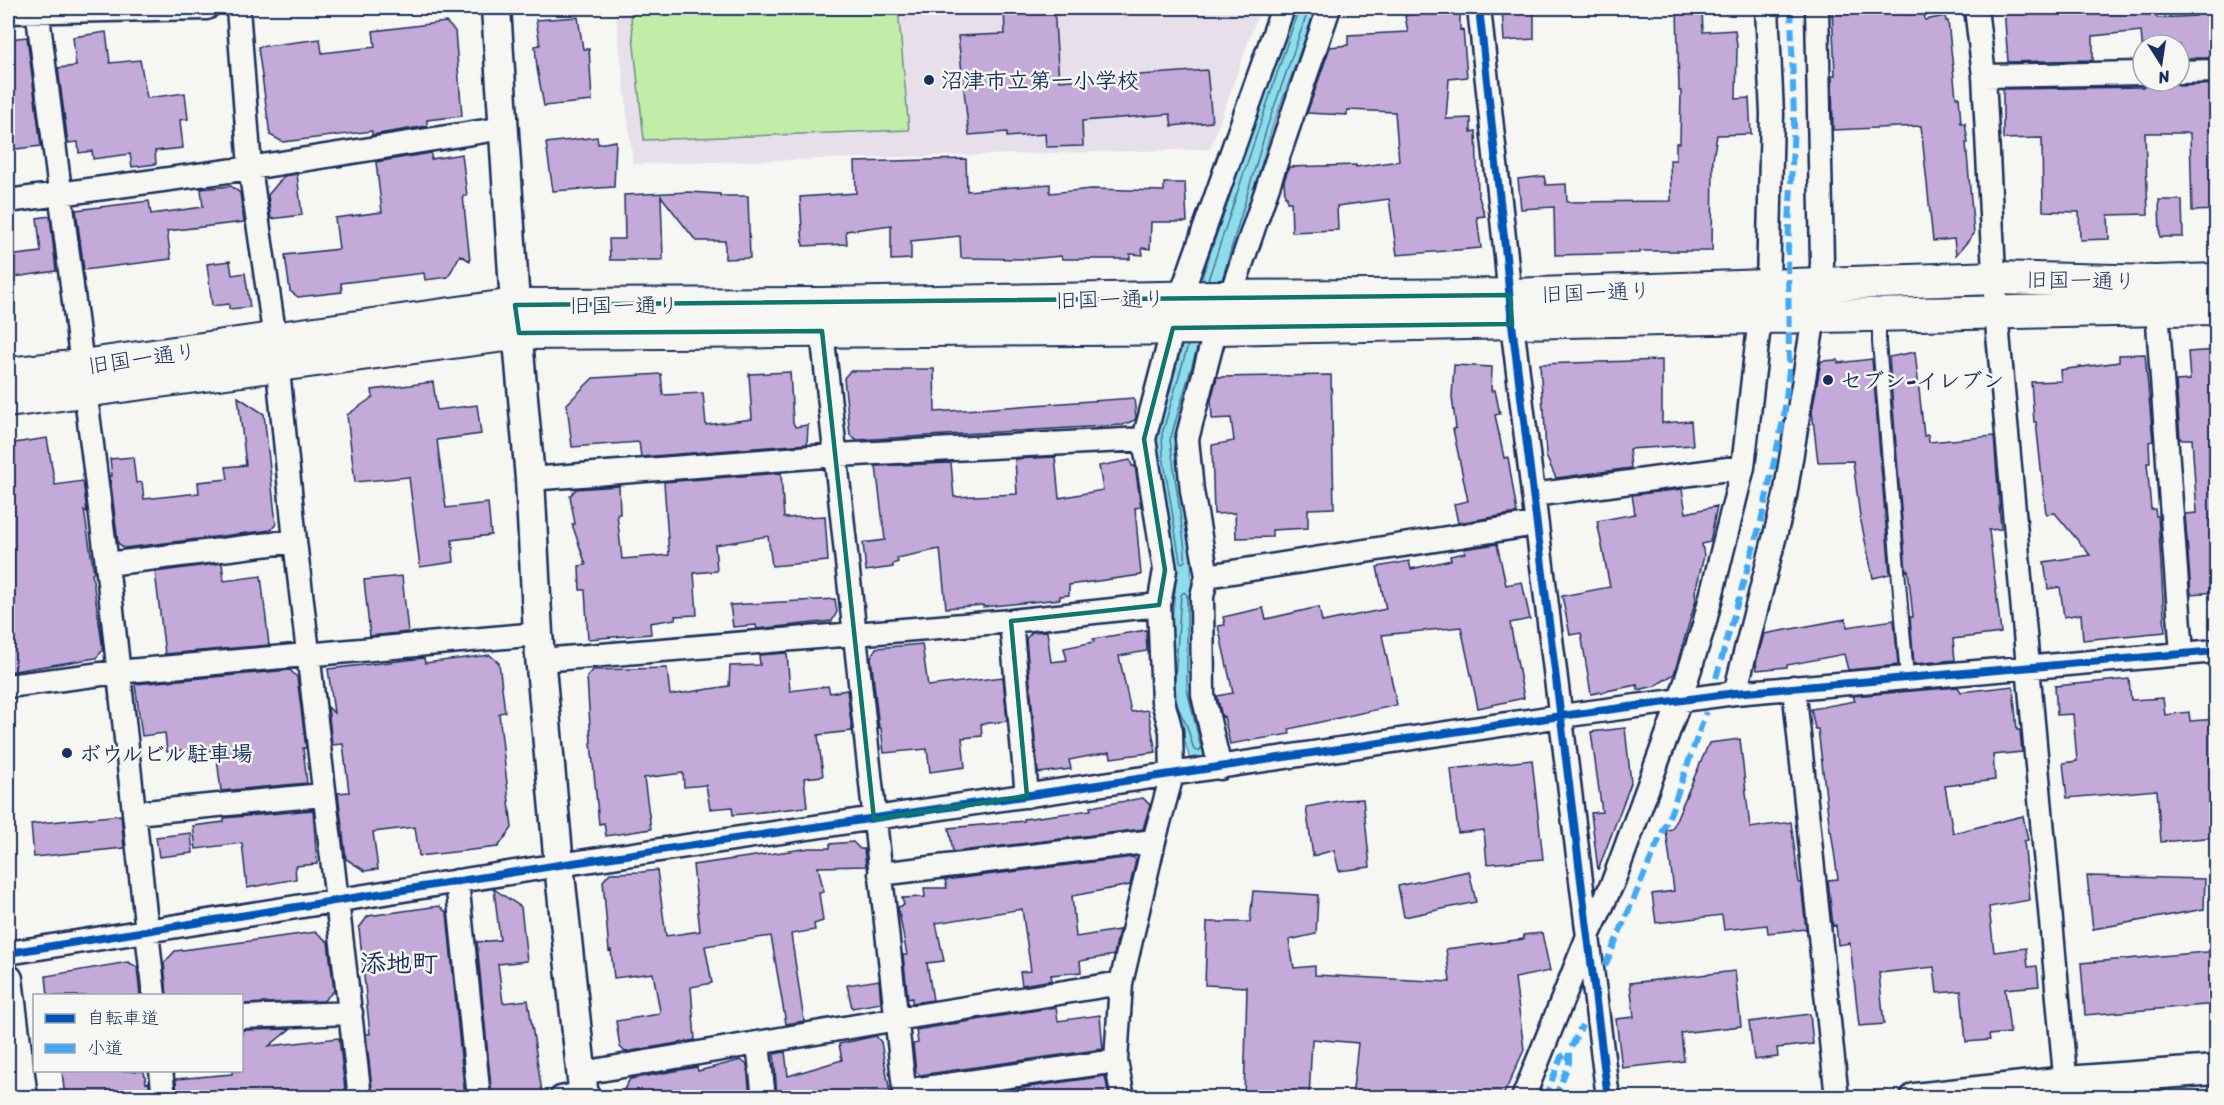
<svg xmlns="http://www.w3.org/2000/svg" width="2224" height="1105" font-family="Sriracha,'Klee One',sans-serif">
  <rect width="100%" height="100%" fill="#f6f6f2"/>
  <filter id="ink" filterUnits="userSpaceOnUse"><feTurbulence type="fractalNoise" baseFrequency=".0167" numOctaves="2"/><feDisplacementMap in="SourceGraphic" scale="12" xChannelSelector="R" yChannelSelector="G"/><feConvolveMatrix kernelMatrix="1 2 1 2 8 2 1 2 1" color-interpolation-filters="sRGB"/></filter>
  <g filter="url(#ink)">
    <!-- built -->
    <path fill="#e7dfea" d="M615 8H1258L1259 12 1210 149 633 164Z"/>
    <!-- green -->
    <path fill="#c1eda9" stroke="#6e8e84" stroke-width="1.5" d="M630 8H898L909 130 644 140Z"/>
    <!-- water -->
    <path fill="#8eddeb" stroke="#6097b3" stroke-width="1.5" d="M1293 8H1316L1272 128 1228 280 1197 365 1176 440 1191 550 1193 688 1209 756 1190 760 1181 728 1168 700 1170 642 1176 581 1157 456 1156 433 1206 266Z"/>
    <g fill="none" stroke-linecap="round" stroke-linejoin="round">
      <!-- shore -->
      <path stroke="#497596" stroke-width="1.5" d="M1208 280 1299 8
        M1222 280 1267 127 1309 8
        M1188 345 1162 434 1163 455 1180 561 1182 563 1185 561V550L1170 440 1198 345
        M1175 679 1181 595 1184 592 1187 595V689L1201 748 1199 751 1194 750 1187 726 1177 706"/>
    </g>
    <!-- building -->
    <path fill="#c3aad8" stroke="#1b2f5e" stroke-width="1.5" d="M1004 8H1054L1059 81 1207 70 1212 122 1172 126 1170 114 1082 121 1083 146 1046 147 1045 134 1007 137V132L969 135 958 36 1005 34Z
      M1421 8H1460V30L1463 29 1467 77 1449 79 1446 119 1471 118V132L1476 131 1478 194 1485 216 1477 217 1481 248 1397 255 1389 199 1337 206 1338 230 1292 232 1291 202H1287V196H1285L1284 181 1289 167 1356 165V167L1399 161 1395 112 1347 110V115L1307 113 1330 47 1348 45V35L1408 32 1405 16 1421 12Z
      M1502 8H1534V39L1504 41Z
      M1677 8H1702L1703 32 1735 30 1737 46 1736 99 1749 98 1751 134 1717 135 1713 159 1712 251H1640V253L1555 255 1554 207 1521 209 1518 179 1544 176 1546 185 1566 184 1567 202 1671 201 1670 160H1676V143H1680L1681 91H1679Z
      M1832 8H1904L1905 15 1924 12 1925 20 1945 16 1946 21H1948L1956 97H1959L1961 123H1965L1968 143H1966L1974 234 1956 255 1954 239 1933 241 1921 126 1833 130 1832 75H1835Z
      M2004 8H2129V11L2155 8 2157 18 2196 16 2197 9 2217 10V58H2179V45H2143V54L2141 31 2093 36V60L2008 62Z
      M578 17 583 49H589L592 101 544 106 537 68 535 46 540 45 536 20Z
      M446 22 455 31 462 116 427 120V126L372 135V131L283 142 270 135 258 47 320 39 322 53 375 47 373 31Z
      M106 32 110 63 140 60 147 98 185 93 188 119 180 120 183 148 155 151 156 164 132 167 130 154 93 159 92 151 79 153 78 142 68 143 58 68 76 66 73 37Z
      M27 37 41 146 8 150V74H10L8 39Z
      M2154 81H2169L2179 86 2217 84V210L2192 211 2190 133H2145L2148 214 2108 215 2109 239 2080 240 2079 212 2043 211 2042 138 2003 139V89L2143 87Z
      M597 137 598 144 616 141 614 187 553 191 546 143Z
      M431 153V159L462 154 467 196H463L470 261 460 255 448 277 425 280 424 273 341 283 342 292 298 297 290 291 285 255 339 249 335 218 382 212 376 162Z
      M966 159 967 191 1050 184V193L1092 189 1164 191V183H1185L1187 222H1151L1150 249 1142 248 1143 255 1130 254V259H1062L1061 256 1029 259 961 258 960 236 911 241V259L891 260V225L846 231 847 244 803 246 800 197 856 193 855 162Z
      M297 174 302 215 271 219 268 195 284 176Z
      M231 186 240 193 244 222 167 231 171 259 84 270 76 210 149 201 151 214 203 207 201 189Z
      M689 192 720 194V196H748L750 258 725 259V241H696L661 196 663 260H610L609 239H625L624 195Z
      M2159 200H2182L2183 237H2160Z
      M50 216 56 271 8 278V256L41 252 37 218Z
      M230 261 232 275 245 273 250 307 229 309V304L212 306 207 264Z
      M2217 350V592L2191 594 2185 514 2197 513 2192 439H2180L2176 381 2190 380 2188 352Z
      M1915 352 1924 436 1928 435 1929 442 1994 436 2001 529 1989 530 2001 633 1953 639 1955 660 1914 664 1910 617H1913L1908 570 1906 571 1889 357Z
      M2145 354 2153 441 2149 442 2150 463H2147L2151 509H2155L2156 516H2158L2165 632 2083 640 2081 614 2064 617 2060 587 2048 589 2044 562 2090 555 2055 513 2046 514 2036 422H2034L2031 382 2061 381 2060 370 2119 362V355Z
      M1872 359 1890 574 1873 578 1860 517 1853 461 1818 462 1812 411 1821 361 1838 360V363Z
      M1662 360V423L1691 421 1693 445 1629 449 1631 468 1556 478 1546 456 1544 409H1543L1540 364Z
      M1454 365 1492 367 1491 391 1495 390 1500 414 1495 415 1504 458 1508 457 1517 513 1458 523 1454 504 1468 501 1453 429 1456 428 1452 397Z
      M902 369H934L935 412 1134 398 1136 417 1135 420 1123 425 856 440 850 435 844 378 850 371H902Z
      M790 372 793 422 795 427 808 425 807 444 641 457 639 442 572 447 567 404 593 378 661 374 663 395 703 393 706 425 752 419 749 374Z
      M1331 375 1334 508 1308 509V528L1272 530V537L1236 538 1235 513 1214 514 1212 445 1234 441 1231 418 1212 419 1211 400 1217 377Z
      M433 382 437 410 477 405 481 434 437 440 446 508 488 503 491 535 452 540 454 562 420 567 409 477 355 482 347 415 373 397 372 390Z
      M238 397 264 414 276 524 271 530 124 548 118 543 110 476H112L110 459 133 457 136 483 142 482 144 499 199 493 198 482 228 479 226 467 246 465Z
      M47 438 55 485 83 481 87 512 84 510 94 573H92L103 650 96 658 8 672V444Z
      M1055 457 1059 498 1103 490 1099 466 1130 460 1132 466H1135L1141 507 1135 508 1141 575 1069 585V595L1060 596V599L983 607V605L946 608 940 549 897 558 898 562 893 564V567L866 571 863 543 885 540 876 466 951 463 954 497 1017 494 1015 459Z
      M781 473 784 518 825 516 828 561 772 566 768 536 715 545 717 571 694 573 697 615 675 616 676 619 650 623 651 634 588 639 585 590H580L579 566 586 565 572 524H575L570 496 576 489 619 486 620 514H617L622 559 669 555 664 482Z
      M1682 489 1686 513 1717 506 1710 542 1702 544 1704 556 1695 592 1696 600 1674 674 1655 686 1638 690 1637 685 1591 694 1581 633 1570 635 1562 596 1610 587 1597 521 1635 514 1632 495Z
      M1497 544 1506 585 1522 582 1530 619 1510 623 1524 698 1478 708 1461 627 1382 635 1397 705 1289 729 1290 734 1230 744 1224 716 1222 717 1217 696 1233 693 1218 626 1225 625 1223 617 1263 608 1266 619 1319 607 1322 622 1386 609 1377 567 1409 561 1411 569 1451 560 1450 556 1465 553 1464 549Z
      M222 563 224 581 261 576 269 645 165 654 155 572Z
      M402 576 408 632 370 636 364 580Z
      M835 599 837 612 832 621 757 629 756 625 733 627 730 605Z
      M1846 619 1847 627 1894 620 1898 665 1848 670 1844 654 1787 665V667L1757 670 1756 663 1764 634Z
      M1146 630 1147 651 1119 656 1131 712 1148 710 1156 752 1111 758 1110 752 1069 760 1071 769 1038 773 1026 639 1032 632 1047 631 1051 662 1067 660 1064 648 1094 642 1093 639Z
      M922 644 928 686 1003 677 1007 721 981 724 982 736 962 738 965 767 930 772 927 749 884 753 881 728H879L871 657 876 648Z
      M787 653 790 691 828 686 830 693 847 690 852 731 818 735 823 776 804 778 807 807 733 815 732 807 710 809 706 785 684 787 683 773 644 778 651 829 606 836 604 823 599 824 591 743 587 677 593 670 667 668 670 695 729 686 730 666 760 665 759 655Z
      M490 655 499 663 505 712 499 713 512 828 498 847 419 856 415 827 373 832 378 869 365 871 346 859 338 793 349 792 343 744 332 745 328 707 334 713 328 669 424 658 425 663Z
      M290 670 297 677 306 748H303L307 783 221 791 216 750 199 751V748L167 752 165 733 142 736 135 684Z
      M2129 679 2131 700 2163 698 2165 715 2189 712 2190 721 2217 719V837L2161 842 2157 790 2067 798 2063 763 2077 761 2073 714 2057 715 2055 686Z
      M2013 686 2017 730H2020L2022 752 1993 755 1995 780 1945 786 1953 833 2023 816 2028 840 2024 841 2030 900 1989 907 1994 952 2026 948 2028 967 2037 966 2039 986 2005 989 2010 1033 1989 1035 1990 1040 1966 1042 1961 991 1937 993 1934 967 1879 973 1884 1024 1859 1026 1850 943 1838 945 1836 925 1833 926 1828 880 1838 879 1831 831H1830L1818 729H1815L1811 709 1855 701 1853 696 1958 687 1961 692Z
      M1625 728 1631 783 1598 870 1591 813 1602 812 1591 732Z
      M1740 739 1750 828 1791 822 1799 883H1801L1806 929 1768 933 1767 925 1724 930 1722 915 1656 923 1652 894 1674 891 1666 830 1672 829 1709 743Z
      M1532 760 1543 859 1487 864 1484 830 1458 833 1451 769Z
      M1143 798 1150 805 1143 829 953 852 949 828 1024 821V819L1091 810 1090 807Z
      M1363 799 1370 867 1339 871 1334 850 1313 856 1306 807 1343 800Z
      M313 810 317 864 295 866 296 879 247 888 242 843 196 849 193 826 224 822V818Z
      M121 815 124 848 34 857 31 824Z
      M191 833 193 853 159 857 156 837Z
      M853 842 860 849H864L866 866 818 867 824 892 819 893 823 921 814 924 815 930 791 934 804 1021 786 1024 771 936 705 946 712 983 691 987 695 1040 625 1052 620 1047 616 1021 659 1014 660 1011 653 973 614 978 611 950 609 951 603 881 610 873 642 872 657 870 666 936 700 931 693 865 810 848H830V844Z
      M1133 857 1136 860 1130 885 1072 896 1076 937 1119 930 1114 955 1080 961 1081 972 1051 975 1052 980 1022 985 1020 972 1031 971 1022 909 936 923 944 961 927 963 933 1000 912 1003V998L908 999 903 955H907L898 907 904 905 902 898 925 897 924 888H947L945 880Z
      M1469 871 1476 902 1404 917 1398 886Z
      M2087 876 2205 879 2204 909 2093 929Z
      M494 889 521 907 527 961 498 964 503 1003 528 1000 542 1092 492 1098 477 942 500 940Z
      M1253 891 1318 895 1316 934 1289 940 1294 968 1315 966V975L1450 982 1446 949 1524 939 1523 935 1542 933 1550 971 1515 978 1524 1050 1503 1096 1352 1098 1358 1043 1312 1039 1309 1098H1244L1247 987 1205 985 1207 922H1250Z
      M439 906 447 913 465 1098H373L366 1034H370L359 928 368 916Z
      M316 932 328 942 334 991 323 1001 242 1004V996H167L164 963 175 951Z
      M2217 951V1004L2085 1015 2081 963Z
      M128 962 137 967 140 996H48L46 976Z
      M1735 971 1741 1026 1681 1033 1684 1061 1622 1068 1616 1019 1634 1017 1630 983Z
      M879 980 881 1003 852 1008 847 985Z
      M1056 1007 1058 1021 1100 1015 1103 1049 920 1075 916 1072 913 1044 918 1043 916 1030Z
      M1810 1014 1813 1044 1777 1048 1778 1057 1754 1060 1749 1022Z
      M290 1029 269 1046 339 1038 346 1098H177L176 1079 232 1074V1071H242V1030Z
      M876 1036 881 1042 891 1098H777L774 1054 785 1052 788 1076 842 1060 839 1044Z
      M741 1060 747 1065 750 1098H619L630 1079 697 1067 698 1071Z
      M62 1071H144L146 1083 149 1082 150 1098H65Z
      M1105 1076 1109 1096 1100 1098H955Z"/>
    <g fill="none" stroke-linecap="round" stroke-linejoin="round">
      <defs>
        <path id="service" d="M1879 314V342L1907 677"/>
        <path id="minor" d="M37 8 107 564 154 996
          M238 8 250 168 275 339 295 541 360 1098
          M1479 8 1506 256 1512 324 1608 1098
          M1767 8 1772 114 1768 286
          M1817 8 1822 262 1821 285
          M1976 8 1984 76 1996 312 2067 1098
          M8 12 207 8
          M2179 72 2216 71
          M1984 76 2143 73
          M8 201 250 168 504 128
          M2156 296 2182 654
          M1230 297 1329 8
          M1180 298 1283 8
          M1216 328 1187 439 1192 491 1207 576 1202 596 1203 695 1220 768
          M822 331 905 1098
          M530 479 837 455 1144 439
          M1533 495 1743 467
          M107 564 295 541
          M1207 576 1536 524
          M1011 621 1027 796
          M541 660 1011 621 1159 605
          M8 686 117 672 538 634
          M1794 687 1837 1098
          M1735 693 1785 496 1814 317
          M135 813 323 795
          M880 874 1154 841
          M457 881 479 1098
          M8 953 559 865 1561 716 1735 693 2216 651
          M242 1017 351 1013
          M758 1044 764 1098
          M161 1070 164 1098
          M582 1073 897 1019 1121 983
          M905 1091 1116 1061
          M561 1098 584 1093
          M1123 1098 1116 1061 1121 983 1154 841 1172 775 1171 731 1163 701 1159 605 1165 570 1144 439 1173 328
          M1523 1098 1588 936 1613 882 1680 700 1704 625 1743 467 1760 317"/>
        <path id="tertiary" d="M496 8 515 305 530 479 538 634 559 865 584 1098
          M8 979 23 1098
          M1915 1098 2066 1081 2216 1070"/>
        <path id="secondary" d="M8 374 82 366 515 305 821 304 1216 297 1510 295 1996 278 2155 282 2216 280
          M8 401 519 333 1216 328 2216 308"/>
      </defs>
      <!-- service casing -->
      <use href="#service" stroke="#1b2f5e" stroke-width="16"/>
      <!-- minor casing -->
      <use href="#minor" stroke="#1b2f5e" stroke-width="27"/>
      <!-- tertiary casing -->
      <use href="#tertiary" stroke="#1b2f5e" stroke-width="33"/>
      <!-- secondary casing -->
      <use href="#secondary" stroke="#1b2f5e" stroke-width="36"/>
      <!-- service -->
      <use href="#service" stroke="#f6f6f2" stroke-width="12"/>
      <!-- minor -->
      <use href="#minor" stroke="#f6f6f2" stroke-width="22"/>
      <!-- tertiary -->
      <use href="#tertiary" stroke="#f6f6f2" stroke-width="28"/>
      <!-- secondary -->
      <use href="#secondary" stroke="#f6f6f2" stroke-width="32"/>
      <!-- quiet -->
      <path stroke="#3fa9f5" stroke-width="6" stroke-dasharray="12 6" stroke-linecap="butt" d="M1716 678 1761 521 1784 416 1789 370 1788 247 1794 123 1791 8
        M1605 966 1671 812 1706 712
        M1545 1098 1561 1057 1569 1052
        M1555 1098 1569 1063V1052L1582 1025"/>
      <defs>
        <path id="cycleway" d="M1479 8 1506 256 1512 324 1608 1098
          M8 953 559 865 1561 716 1735 693 2216 651"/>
      </defs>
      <!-- cycleway casing -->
      <use href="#cycleway" stroke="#f6f6f2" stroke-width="11"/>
      <!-- cycleway -->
      <use href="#cycleway" stroke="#0057b8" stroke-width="8"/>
    </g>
  </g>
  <!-- marked area -->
  <path fill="none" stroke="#0f766e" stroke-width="4.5" stroke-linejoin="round" d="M1510 295 1512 324 1173 328 1144 439 1165 570 1159 605 1011 621 1027 796 874 819 822 331 519 333 515 305Z"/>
  <!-- markers -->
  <g fill="#1b2f5e" stroke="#f6f6f2" stroke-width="2">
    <circle cx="929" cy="80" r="6"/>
    <circle cx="1828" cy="380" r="6"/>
    <circle cx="67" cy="753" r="6"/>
  </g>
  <g text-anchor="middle" stroke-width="5" stroke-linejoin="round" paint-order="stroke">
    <!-- poi labels -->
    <g font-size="22" font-weight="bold" fill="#1b2f5e" stroke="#f6f6f2" text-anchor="start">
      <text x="941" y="88">沼津市立第一小学校</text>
      <text x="1840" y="388">セブン-イレブン</text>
      <text x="79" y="761">ボウルビル駐車場</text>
    </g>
    <!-- street labels -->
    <g font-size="22" fill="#1b2f5e" stroke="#f6f6f2">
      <text transform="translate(2081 280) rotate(1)" y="8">旧国一通り</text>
      <text transform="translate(1596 292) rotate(-2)" y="8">旧国一通り</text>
      <text transform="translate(1110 299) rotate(-1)" y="8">旧国一通り</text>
      <text x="624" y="313">旧国一通り</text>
      <text transform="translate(142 358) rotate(-8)" y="8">旧国一通り</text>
    </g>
    <!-- quarter labels -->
    <g font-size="26" font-weight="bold" fill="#1b2f5e" stroke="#f6f6f2">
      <text x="399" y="972">添地町</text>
    </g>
  </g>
  <!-- margin -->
  <rect width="2224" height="1105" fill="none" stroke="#f6f6f2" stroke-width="30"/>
  <rect x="15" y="15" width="2194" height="1075" fill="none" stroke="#1b2f5e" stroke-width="2" filter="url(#ink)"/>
  <!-- legend -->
  <rect x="33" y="994" width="210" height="78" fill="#f6f6f2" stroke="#9ea6b7" stroke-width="1.5"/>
  <rect x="45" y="1014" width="30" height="9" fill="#0057b8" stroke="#9ea6b7" stroke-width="1.5"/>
  <text x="87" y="1024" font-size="18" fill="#1b2f5e">自転車道</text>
  <rect x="45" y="1044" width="30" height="9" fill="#3fa9f5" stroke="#9ea6b7" stroke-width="1.5"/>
  <text x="87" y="1054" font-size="18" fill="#1b2f5e">小道</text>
  <!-- north arrow -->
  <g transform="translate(2161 63) rotate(168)"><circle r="28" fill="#f6f6f2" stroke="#9ea6b7" stroke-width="1.5"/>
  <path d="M0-4.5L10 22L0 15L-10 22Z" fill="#1b2f5e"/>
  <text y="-9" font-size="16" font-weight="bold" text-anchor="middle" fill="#1b2f5e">N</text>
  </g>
</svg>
